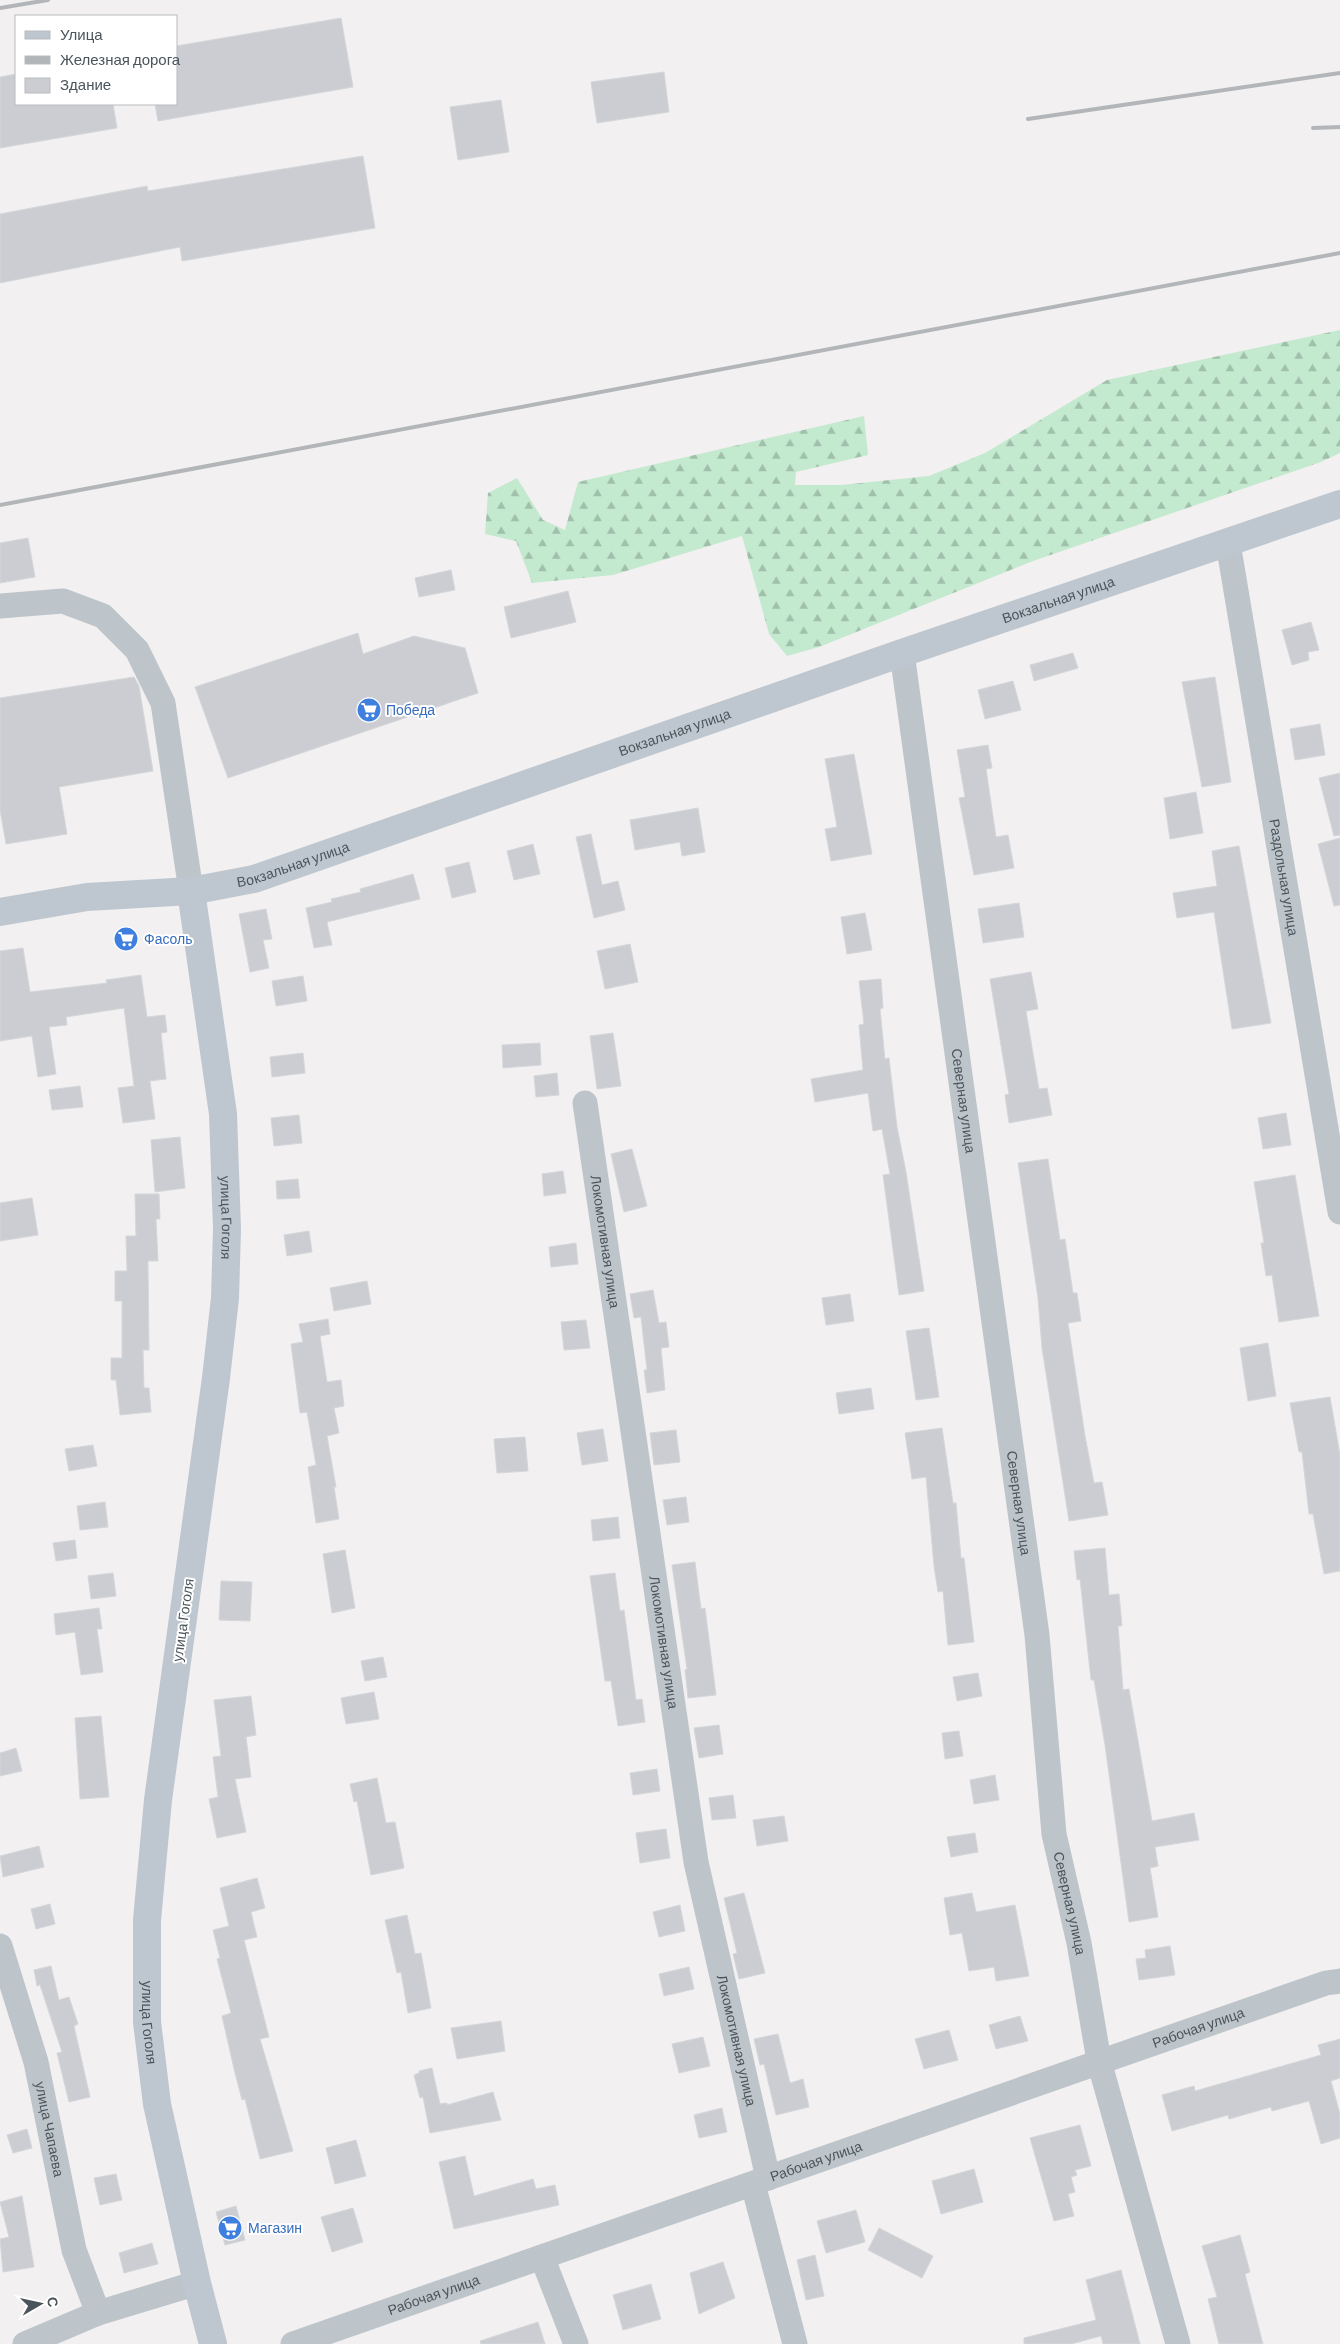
<svg xmlns="http://www.w3.org/2000/svg" width="1340" height="2344" font-family="Barlow,sans-serif">
  <defs>
    <pattern id="forest-firs" width="22" height="20" patternUnits="userSpaceOnUse" patternTransform="scale(1.25)"><rect width="22" height="20" fill="#c3eacf"/><path d="M5 1l3.5 6h-7zM16 11l3.5 6h-7z" fill="#a0c0ab"/></pattern>
  </defs>
  <rect width="100%" height="100%" fill="#f2f0f0"/>
  <!-- forest -->
  <path fill="url(#forest-firs)" d="M1340 330V453L1321 462 1033 561 819 647 787 656 769 634 742 536 613 575 532 583 516 541 485 534 488 493 517 478 543 520 565 530 578 482 864 416 868 455 796 472 795 485H841L929 476 985 453 1107 380Z"/>
  <!-- building -->
  <path fill="#cbcdd2" stroke="#d4d7da" d="M341 18 353 87 158 121 155 104H176V46Z
    M664 72 669 112 597 123 591 82Z
    M16 74V104H113L117 128 0 148V77Z
    M501 100 509 152 458 160 450 107Z
    M363 156 375 228 182 261 180 247 0 283V214L147 186 148 191Z
    M28 538 35 577 0 583V543Z
    M451 570 455 590 419 597 415 578Z
    M568 591 576 622 511 638 504 607Z
    M1311 622 1319 650 1308 652 1309 660 1292 665 1282 630Z
    M358 633 363 654 414 636 465 648 478 693 228 778 195 687Z
    M1073 653 1078 668 1034 681 1030 665Z
    M134 677 139 686 153 771 59 787 67 834 6 844 0 810V698Z
    M1215 677 1231 782 1202 787 1182 682Z
    M1013 681 1021 710 985 719 978 690Z
    M1320 724 1325 755 1295 760 1290 729Z
    M988 745 992 768 986 769 996 837 1008 835 1014 868 974 875 959 798 965 797 957 750Z
    M854 754 872 854 831 861 825 829 837 827 825 759Z
    M1340 773V835L1334 836 1319 778Z
    M1196 792 1203 833 1170 839 1164 798Z
    M698 808 705 852 682 856 680 842 635 850 630 820Z
    M591 834 602 885 618 881 625 910 594 918 576 837Z
    M1340 838V905L1334 906 1318 844Z
    M533 844 540 874 514 880 507 851Z
    M1239 846 1271 1023 1232 1029 1214 912 1177 918 1173 893 1217 886 1212 851Z
    M469 862 476 892 452 898 445 868Z
    M413 874 420 899 327 922 332 945 314 948 306 908 332 902 331 899 361 892 360 889Z
    M1019 903 1024 937 983 943 978 909Z
    M266 909 272 939 263 940 269 968 250 972 239 914Z
    M865 913 872 950 847 954 841 917Z
    M630 944 638 982 605 989 597 951Z
    M23 948 30 992 107 983 106 980 141 975 147 1017 165 1015 167 1032 161 1033 166 1079 150 1081 155 1119 123 1123 118 1088 134 1086 124 1008 66 1017 67 1025 49 1027 56 1074 38 1077 32 1036 0 1041V951Z
    M1031 972 1038 1009 1026 1011 1039 1089 1047 1088 1052 1115 1009 1123 1005 1095 1009 1094 990 979Z
    M303 976 307 1001 276 1006 272 981Z
    M881 979 883 1008 880 1009 885 1059 889 1058 897 1127 906 1172 924 1291 899 1295 883 1175 890 1174 882 1129 873 1131 868 1093 815 1102 811 1079 863 1070 859 1025 864 1024 859 981Z
    M613 1033 621 1086 597 1089 590 1036Z
    M540 1043 541 1065 503 1068 502 1045Z
    M303 1053 305 1073 272 1077 270 1057Z
    M557 1073 559 1095 536 1097 534 1076Z
    M80 1086 83 1107 52 1110 49 1090Z
    M1286 1113 1291 1145 1263 1149 1258 1118Z
    M299 1115 302 1143 274 1146 271 1118Z
    M180 1137 185 1188 155 1192 151 1140Z
    M632 1149 647 1206 624 1212 611 1154Z
    M1048 1159 1060 1240 1065 1239 1073 1293H1077L1081 1321 1068 1323 1085 1436 1094 1483 1102 1482 1108 1515 1069 1521 1042 1348 1038 1298 1018 1163Z
    M563 1171 566 1193 544 1196 542 1174Z
    M1295 1175 1319 1316 1279 1322 1272 1275 1266 1276 1261 1243H1264L1254 1182Z
    M298 1179 300 1198 277 1199 276 1181Z
    M135 1194H159L160 1219H156L158 1261H148L149 1350H143L144 1388H149L151 1412 120 1415 116 1380H111V1358H122V1301H115V1271H127L126 1236H136Z
    M32 1198 38 1235 0 1241V1203Z
    M309 1231 312 1252 287 1256 284 1235Z
    M576 1243 578 1264 551 1267 549 1247Z
    M367 1281 371 1304 334 1311 330 1288Z
    M653 1290 659 1323 666 1322 669 1347 661 1348 665 1390 647 1393 644 1370H647L641 1317 634 1318 630 1294Z
    M850 1294 854 1321 826 1325 822 1298Z
    M328 1319 330 1334 320 1336 327 1382 341 1380 344 1406 334 1408 339 1433 327 1436 336 1487H334L339 1519 316 1523 308 1467 316 1465 307 1412 300 1413 291 1344 303 1342 299 1324Z
    M586 1320 590 1348 564 1350 561 1322Z
    M929 1328 939 1397 916 1400 906 1331Z
    M1268 1343 1276 1396 1248 1401 1240 1348Z
    M871 1388 874 1409 839 1414 836 1393Z
    M1330 1397 1340 1455V1571L1324 1574 1313 1514H1309L1302 1452H1299L1290 1403Z
    M942 1428 953 1503H956L961 1558H964L974 1642 948 1645 943 1591 938 1592 934 1566 926 1477 912 1479 905 1433Z
    M603 1429 608 1461 582 1465 577 1433Z
    M676 1430 680 1462 654 1465 650 1433Z
    M525 1437 528 1471 497 1473 494 1439Z
    M93 1445 97 1466 69 1471 65 1449Z
    M686 1497 689 1522 667 1525 663 1500Z
    M105 1502 108 1527 80 1530 77 1506Z
    M618 1517 620 1538 593 1541 591 1520Z
    M75 1540 77 1558 56 1561 53 1543Z
    M1105 1548 1109 1595 1119 1594 1122 1626H1118L1123 1690 1129 1689 1152 1821 1194 1813 1199 1840 1155 1847 1158 1866 1150 1868 1158 1917 1129 1922 1105 1745 1094 1680H1091L1080 1579 1077 1580 1074 1551Z
    M345 1550 355 1608 332 1613 323 1554Z
    M695 1562 701 1609 705 1608 716 1695 688 1698 685 1670 687 1669 672 1565Z
    M113 1573 116 1596 91 1599 88 1576Z
    M615 1573 620 1611 624 1610 636 1700 642 1699 645 1722 618 1726 611 1681H605L590 1576Z
    M221 1581 252 1582 250 1621 219 1620Z
    M99 1608 102 1629H97L103 1672 81 1675 75 1632 56 1635 54 1614Z
    M383 1657 387 1677 365 1681 361 1661Z
    M978 1673 982 1696 957 1701 953 1677Z
    M374 1692 379 1719 346 1724 341 1698Z
    M251 1696 256 1735 246 1737 251 1777 235 1779 246 1832 217 1838 209 1799 218 1797 213 1757 221 1756 214 1700Z
    M101 1716 109 1797 80 1799 75 1718Z
    M719 1725 723 1754 699 1758 694 1728Z
    M959 1731 963 1756 945 1759 942 1733Z
    M16 1748 22 1771 0 1776V1753Z
    M657 1769 660 1791 633 1795 630 1773Z
    M995 1775 999 1800 974 1804 970 1780Z
    M377 1778 386 1823 395 1822 404 1868 371 1875 357 1801 354 1802 350 1784Z
    M733 1795 736 1818 712 1820 709 1798Z
    M784 1816 788 1841 757 1846 753 1820Z
    M666 1829 670 1858 640 1863 636 1833Z
    M975 1833 978 1852 951 1857 947 1837Z
    M39 1846 44 1867 3 1877 0 1856Z
    M257 1878 265 1908 251 1912 257 1937 244 1940 269 2037 260 2039 293 2151 260 2159 245 2099 242 2100 234 2069 222 2016 231 2013 217 1959 220 1958 213 1930 229 1926 220 1888Z
    M744 1893 765 1973 739 1979 733 1954 737 1953 724 1898Z
    M972 1893 976 1912 1015 1905 1029 1976 996 1981 994 1967 969 1971 962 1933 950 1935 944 1898Z
    M50 1904 55 1924 36 1929 31 1909Z
    M680 1905 685 1931 659 1937 653 1912Z
    M407 1915 415 1954 421 1953 431 2008 408 2013 401 1972 397 1973 385 1920Z
    M1170 1946 1175 1975 1139 1980 1136 1959 1146 1958 1145 1950Z
    M51 1966 59 2000 69 1997 78 2024 74 2026 90 2097 69 2102 57 2053 62 2052 40 1985 37 1986 34 1970Z
    M689 1967 694 1989 664 1996 659 1974Z
    M1020 2016 1028 2041 996 2049 989 2025Z
    M501 2021 505 2051 457 2059 451 2028Z
    M949 2030 958 2060 924 2069 915 2039Z
    M778 2034 790 2083 803 2079 809 2107 776 2115 764 2064 760 2065 754 2039Z
    M703 2037 710 2066 679 2073 672 2044Z
    M1340 2039V2078L1331 2081 1340 2114V2138L1321 2144 1309 2101 1272 2111 1271 2107 1229 2119 1228 2115 1172 2131 1162 2095 1194 2086 1195 2091 1321 2055 1318 2045Z
    M432 2068 440 2104 447 2103V2105L493 2092 501 2120 430 2133 423 2097 420 2098 414 2075 419 2073V2071Z
    M722 2108 727 2132 699 2138 694 2115Z
    M1080 2125 1091 2166 1075 2170 1077 2175 1071 2177 1075 2192 1068 2194 1074 2216 1054 2221 1030 2138Z
    M27 2129 32 2148 13 2153 7 2135Z
    M356 2140 366 2176 335 2184 326 2148Z
    M465 2156 474 2196 533 2179 536 2189 555 2185 559 2205 454 2229 439 2162Z
    M974 2169 983 2202 941 2214 932 2181Z
    M116 2174 122 2200 100 2205 94 2178Z
    M22 2196 34 2267 3 2272 0 2239 9 2237 0 2202Z
    M236 2206 245 2240 225 2245 216 2212Z
    M353 2208 363 2242 332 2252 321 2217Z
    M856 2210 865 2242 826 2253 817 2221Z
    M879 2228 933 2256 922 2278 868 2250Z
    M1240 2235 1250 2272 1245 2274 1263 2344H1219L1208 2299 1217 2297 1202 2246Z
    M152 2243 158 2264 124 2273 119 2253Z
    M815 2255 824 2296 806 2300 797 2260Z
    M723 2262 735 2298 699 2314 690 2273Z
    M1121 2270 1140 2344H1103L1101 2336 1071 2344H1024V2338L1096 2320 1086 2280Z
    M651 2284 661 2319 623 2330 613 2295Z
    M538 2322 545 2344H481L480 2341Z"/>
  <g fill="none" stroke-linecap="round" stroke-linejoin="round">
    <!-- minor -->
    <g stroke="#bdc5cb" stroke-width="25">
      <path id="s1" d="M1228 543 1340 1212"/>
      <path d="M0 606 63 601 103 616 137 650 163 703 191 891"/>
      <path id="s2" d="M902 653 1037 1635 1054 1834 1079 1943 1099 2061 1178 2344"/>
      <path id="s3" d="M585 1103 696 1862 768 2178"/>
      <path id="s4" d="M0 1946 36 2062 74 2250 98 2313"/>
      <path d="M753 2184 795 2344"/>
      <path d="M542 2257 576 2344"/>
      <path d="M25 2344 98 2313 197 2283"/>
      <path id="s5" d="M293 2344 1326 1983 1340 1981"/>
    </g>
    <!-- secondary -->
    <g stroke="#bec7cf" stroke-width="28">
      <path id="s6" d="M191 891 223 1114 227 1229 225 1298 216 1378 158 1800 147 1920V2022L157 2104 197 2283 213 2344"/>
      <path id="s7" d="M0 912 87 897 191 891 254 879 902 653 1340 504"/>
    </g>
    <!-- rail -->
    <path stroke="#b3b6b9" stroke-width="4" d="M0 8 48 0
      M1028 119 1340 73
      M1313 128 1340 127
      M0 505 1340 253"/>
  </g>
  <!-- icons -->
  <defs>
    <symbol id="supermarket-disc" viewBox="-11 -11 22 22"><circle r="9.5" fill="#3f7fe0" stroke="#fff"/><path d="M-6-5.5h2.5l.6 2H6L4.5 2H-2.5L-4.4-4H-6ZM-1.5 3.2a1.3 1.3 0 1 0 .1 0ZM3 3.2a1.3 1.3 0 1 0 .1 0Z" fill="#fff"/></symbol>
  </defs>
  <g fill-rule="evenodd">
    <use href="#supermarket-disc" x="355" y="696" width="28" height="28"/>
    <use href="#supermarket-disc" x="112" y="925" width="28" height="28"/>
    <use href="#supermarket-disc" x="216" y="2214" width="28" height="28"/>
  </g>
  <g text-anchor="middle" stroke-width="4" stroke-linejoin="round" paint-order="stroke">
    <!-- street labels -->
    <g font-size="14" fill="#4a545b" stroke="#fff">
      <text dy="5" stroke="none"><textPath href="#s7" startOffset="1108">Вокзальная улица</textPath></text>
      <text dy="5" stroke="none"><textPath href="#s7" startOffset="702">Вокзальная улица</textPath></text>
      <text dy="5" stroke="none"><textPath href="#s7" startOffset="298">Вокзальная улица</textPath></text>
      <text dy="5" stroke="none"><textPath href="#s1" startOffset="339">Раздольная улица</textPath></text>
      <text dy="5" stroke="none"><textPath href="#s2" startOffset="452">Северная улица</textPath></text>
      <text dy="5" stroke="none"><textPath href="#s6" startOffset="329">улица Гоголя</textPath></text>
      <text dy="5" stroke="none"><textPath href="#s3" startOffset="140">Локомотивная улица</textPath></text>
      <text dy="5" stroke="none"><textPath href="#s2" startOffset="858">Северная улица</textPath></text>
      <text transform="translate(183 1620) rotate(-82)" y="5">улица Гоголя</text>
      <text dy="5" stroke="none"><textPath href="#s3" startOffset="545">Локомотивная улица</textPath></text>
      <text dy="5" stroke="none"><textPath href="#s2" startOffset="1262">Северная улица</textPath></text>
      <text dy="5" stroke="none"><textPath href="#s6" startOffset="1139">улица Гоголя</textPath></text>
      <text dy="5" stroke="none"><textPath href="#s5" startOffset="959">Рабочая улица</textPath></text>
      <text dy="5" stroke="none"><textPath href="#s3" startOffset="950">Локомотивная улица</textPath></text>
      <text dy="5" stroke="none"><textPath href="#s4" startOffset="190">улица Чапаева</textPath></text>
      <text dy="5" stroke="none"><textPath href="#s5" startOffset="554">Рабочая улица</textPath></text>
      <text dy="5" stroke="none"><textPath href="#s5" startOffset="149">Рабочая улица</textPath></text>
    </g>
    <!-- shop labels -->
    <g font-size="14" fill="#366cbe" stroke="#fff" text-anchor="start">
      <text x="386" y="715">Победа</text>
      <text x="144" y="944">Фасоль</text>
      <text x="248" y="2233">Магазин</text>
    </g>
  </g>
  <!-- legend -->
  <rect x="15" y="15" width="162" height="90" fill="#ffffff" stroke="#b7bbbd"/>
  <rect x="25" y="31" width="25" height="8" fill="#bec7cf" stroke="#b7bbbd"/>
  <text x="60" y="40" font-size="15" fill="#4a545b">Улица</text>
  <rect x="25" y="56" width="25" height="8" fill="#b3b6b9" stroke="#b7bbbd"/>
  <text x="60" y="65" font-size="15" fill="#4a545b">Железная дорога</text>
  <rect x="25" y="78" width="25" height="15" fill="#cbcdd2" stroke="#b7bbbd"/>
  <text x="60" y="90" font-size="15" fill="#4a545b">Здание</text>
  <!-- north arrow -->
  <g transform="translate(40 2304) rotate(81)" stroke="#ffffff" stroke-width="4" paint-order="stroke">
  <path d="M0-4L9 19L0 12L-9 19Z" fill="#4a545b"/>
  <text y="-8" font-size="14" font-weight="bold" text-anchor="middle" fill="#4a545b">С</text>
  </g>
</svg>
